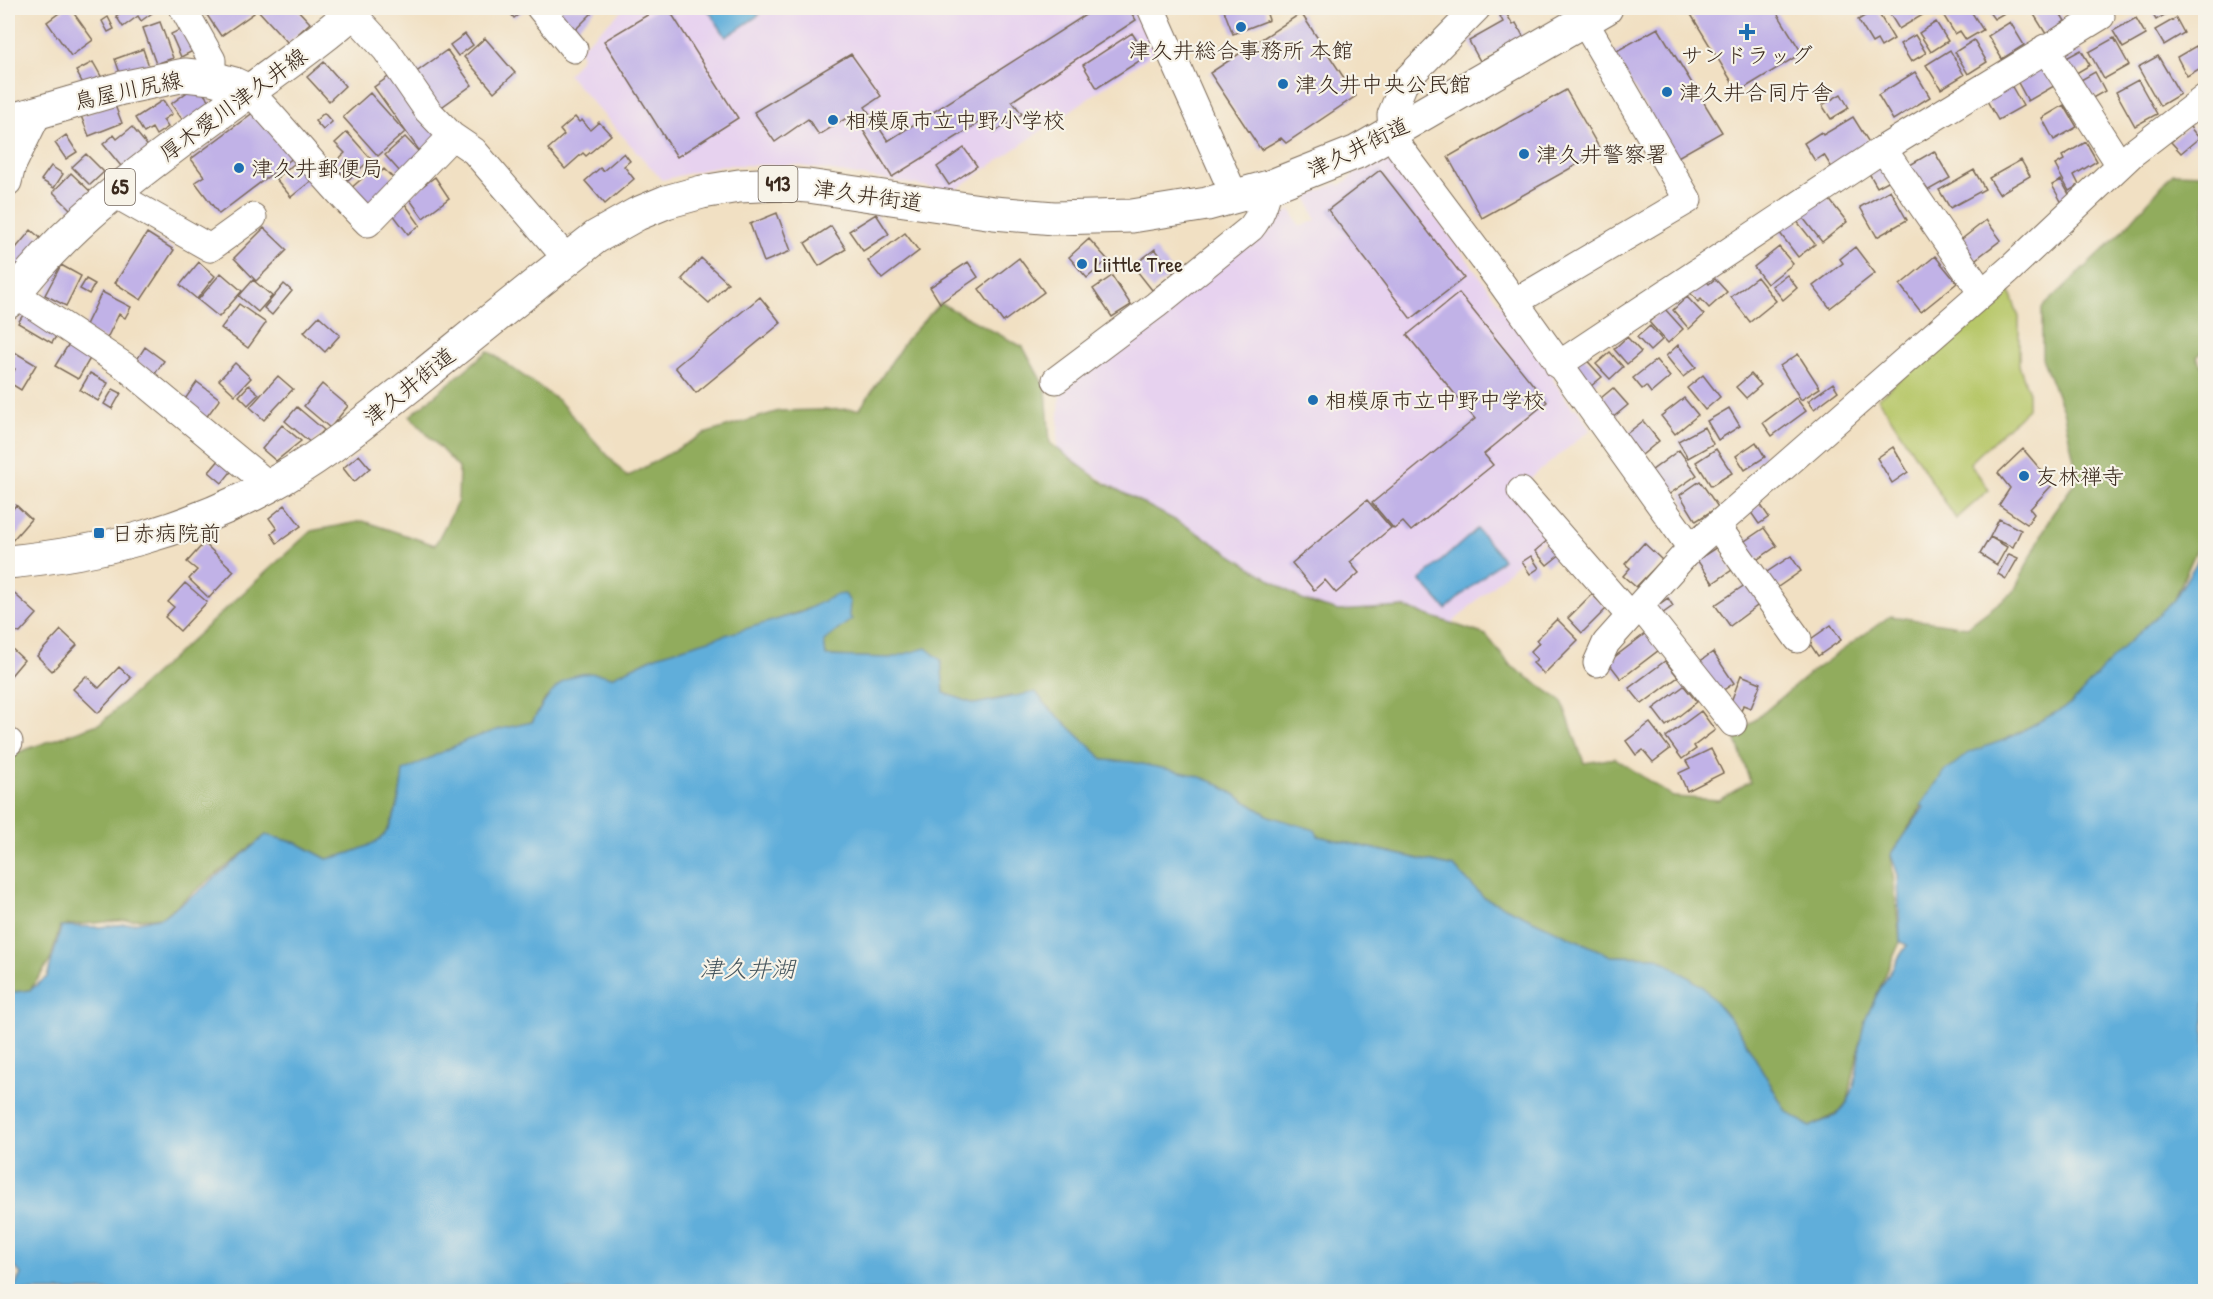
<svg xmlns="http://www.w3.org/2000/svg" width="2213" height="1299" font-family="'Patrick Hand','Klee One',sans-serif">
  <rect width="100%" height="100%" fill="#f7f3e8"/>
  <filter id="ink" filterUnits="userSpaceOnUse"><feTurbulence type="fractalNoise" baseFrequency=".0167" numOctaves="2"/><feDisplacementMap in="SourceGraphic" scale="12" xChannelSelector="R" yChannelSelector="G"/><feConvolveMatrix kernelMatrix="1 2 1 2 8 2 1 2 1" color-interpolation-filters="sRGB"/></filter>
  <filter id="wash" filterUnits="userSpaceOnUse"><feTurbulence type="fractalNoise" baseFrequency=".008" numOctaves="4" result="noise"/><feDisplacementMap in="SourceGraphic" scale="24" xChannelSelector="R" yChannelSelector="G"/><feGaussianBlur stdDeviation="1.35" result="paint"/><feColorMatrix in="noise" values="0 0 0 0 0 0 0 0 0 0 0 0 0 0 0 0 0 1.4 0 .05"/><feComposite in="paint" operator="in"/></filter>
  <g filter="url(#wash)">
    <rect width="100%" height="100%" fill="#f1e0c3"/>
    <!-- built -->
    <path fill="#e7d2ef" d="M625 8H1140L1157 51 954 191 796 165H722L662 180 568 75 582 57 580 48Z
      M1392 158 1554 377 1553 380 1573 409 1577 408 1590 430 1515 491 1549 534 1440 634 1316 626 1287 597 1057 451 1060 392 1245 245 1250 248 1272 229 1271 221 1291 210 1300 227 1316 220 1307 197 1338 183 1340 186 1355 174Z"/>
    <!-- green -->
    <path fill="#b7c769" stroke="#797844" stroke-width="1.5" d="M2002 291 2010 292 2019 317V365L2028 390V408L1970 463 1989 490 1956 519 1878 398Z"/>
    <!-- forest -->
    <path fill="#91ac5d" stroke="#666b3e" stroke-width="1.5" d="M2173 173 2205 174 2206 349 2197 357 2205 370V531L2174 600 2070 705 1943 773 1891 855 1900 942 1864 1023 1848 1101 1838 1113 1810 1127 1786 1111 1737 1027 1657 957 1611 956 1483 897 1454 867 1318 836 1269 816 1216 783 1104 760 1045 704 1011 696 975 704 944 693 941 660 826 656 824 641 838 598 712 643 656 656 612 677 546 698 532 722 403 771C401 790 397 819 384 835 375 847 342 856 327 859L297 843 266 835 162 917 60 926 50 961 30 990 8 993V762L19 752 101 723 311 531 363 521 435 545 458 501 459 468 410 416 488 351 559 401 627 477 704 434 779 411 860 409 906 340 940 303 1023 347 1046 389 1050 443 1099 480 1188 527 1302 600 1338 611 1403 607 1486 635 1510 665 1562 701 1584 763 1615 758 1673 797 1719 800 1750 782 1735 737 1809 674 1890 616 1967 627 2014 591 2051 516 2078 478 2063 410 2042 358V308L2120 234Z"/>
    <!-- water -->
    <path fill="#61aeda" stroke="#4e6c7c" stroke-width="1.5" d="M707 8H754L759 15 726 37Z
      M1477 529 1503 559 1446 609 1420 580Z
      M2205 542V1291H12L21 1274 10 1262 8 1246V993L30 990 47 977 61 928 60 926 100 927 134 923 162 917 198 892 266 835 297 843 327 859C342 856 375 846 384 835 397 819 401 790 403 771L467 740 500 729 532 722C552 688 569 663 612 677L656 656 802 612 835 595 845 594 850 602 849 616 852 619 824 641 826 656 890 658 926 648 941 660 944 693 975 704 1036 692 1045 704 1104 760 1132 762 1195 775 1216 783 1269 816 1315 830 1318 836 1454 867 1483 897 1611 956 1657 957 1702 986 1737 1027 1786 1111 1810 1127C1819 1122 1832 1119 1839 1112 1863 1091 1855 1048 1865 1021 1876 993 1891 969 1907 945L1900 942 1898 875 1891 855 1924 807 1921 805 1943 773 1970 752 2007 739 2070 705 2120 650 2174 600 2195 565Z"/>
    <g id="blocks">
      <!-- building -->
      <path fill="#c1b2e7" d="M66 8H70L93 40 71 56 47 22Z
        M128 8H159L141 21 138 16 123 27 116 16Z
        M205 8H250L254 13 221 36 203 9Z
        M256 8H296L310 23 288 43Z
        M506 8H525L526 9 514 18Z
        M563 8H597L572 33 555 16Z
        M659 8H668L738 118 677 157 604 41Z
        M1084 8H1128L1136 20 1012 101 1022 114 995 132 987 118 892 177 853 114 819 135 808 119 775 142 754 112 851 54 881 96 865 107 888 141 1087 14Z
        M1223 8H1265L1269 20 1233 34Z
        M1687 8H1774L1802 53 1738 92Z
        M1886 8H1923L1926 13 1899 29Z
        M1951 8H1969L1983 30 1966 40 1960 31 1955 34 1942 13Z
        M1986 8H2013L1994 19Z
        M2041 8H2057L2065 21 2046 34 2033 13Z
        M2149 8H2171L2173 10 2156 20Z
        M1876 9 1894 39 1881 47 1877 40 1872 43 1858 20Z
        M1301 13 1356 96 1286 143 1281 138 1261 150 1210 73Z
        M1506 13 1513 25 1516 23 1524 38 1480 61 1469 41 1503 22 1500 16Z
        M108 17 114 29 108 32 102 21Z
        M2136 18 2146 35 2123 48 2113 31Z
        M2176 18 2184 33 2164 45 2155 30Z
        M160 22 173 58 156 64 143 28Z
        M1936 22 1948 41 1931 52 1919 33Z
        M2010 22 2024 45 2002 59 1988 36Z
        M188 26 199 48 181 57 171 34Z
        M1658 28 1722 132 1676 158 1613 53Z
        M1132 33 1147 56 1097 88 1083 65Z
        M465 34 473 45 458 56 450 45Z
        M1915 35 1926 53 1911 62 1900 44Z
        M485 38 515 73 494 92 464 57Z
        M2114 38 2129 65 2104 79 2089 52Z
        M1974 40 1987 62 1968 74 1955 52Z
        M2196 46 2206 65 2187 76 2177 57Z
        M143 49 149 66 121 76 115 59Z
        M447 50 472 85 436 111 411 76Z
        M1950 50 1964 75 1941 89 1926 65Z
        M2081 50 2090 65 2068 78 2059 62Z
        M2158 56 2180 94 2160 106 2138 67Z
        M93 62 102 78 85 87 76 71Z
        M324 62 345 86 329 101 307 77Z
        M2042 65 2054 86 2028 101 2016 79Z
        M1915 72 1930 97 1893 120 1878 95Z
        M2095 72 2105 91 2082 104 2072 85Z
        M394 73 441 138 421 153 374 87Z
        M2138 80 2157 114 2135 126 2116 92Z
        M197 85 213 106 187 126 171 104Z
        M2011 85 2023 106 1998 120 1986 99Z
        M1566 90 1601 151 1482 218 1448 157Z
        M370 93 405 132 378 156 343 117Z
        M1841 94 1849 108 1831 119 1822 105Z
        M163 100 172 114 163 120 168 127 156 135 152 128 144 133 135 118Z
        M114 103 122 123 89 136 81 116Z
        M2064 105 2077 127 2054 140 2042 118Z
        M258 109 294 157 219 214 195 182 204 176 191 159Z
        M324 113 332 122 323 130 315 121Z
        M575 117 579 122 582 120 590 130 599 122 611 135 586 156 583 153 565 169 548 149 564 135 560 130Z
        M1853 117 1870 144 1832 168 1824 155 1815 161 1804 143 1821 132 1823 135Z
        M2189 126 2199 138 2181 153 2171 142Z
        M132 127 151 150 125 171 103 144 114 135 117 139Z
        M347 132 371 159 348 180 333 164 345 153 335 143Z
        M66 135 77 152 66 159 55 143Z
        M405 137 421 154 401 173 385 155Z
        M2086 142 2097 161 2074 175 2079 185 2069 191 2055 165 2064 160 2062 156Z
        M964 148 977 166 949 185 937 167Z
        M1934 151 1950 178 1918 196 1903 169Z
        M624 153 630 161 624 166 634 179 605 204 585 181 600 168 603 171Z
        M86 154 104 172 90 185 72 167Z
        M301 158 316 177 291 197 276 179Z
        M1883 159 1894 178 1877 187 1866 168Z
        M2021 160 2030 176 1999 194 1989 178Z
        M51 166 63 174 54 188 41 180Z
        M374 168 379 174 384 169 394 179 371 212 350 189Z
        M1380 170 1464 278 1411 319 1328 210Z
        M1974 170 1985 189 1950 208 1939 190Z
        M71 173 94 195 75 214 53 192Z
        M435 177 449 198 423 218 408 197Z
        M2061 180 2071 198 2062 203 2052 185Z
        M1890 190 1907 220 1877 237 1860 207Z
        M1825 194 1847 222 1822 242 1800 214Z
        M405 204 420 225 408 234 392 213Z
        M777 213 791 251 764 262 750 224Z
        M876 214 889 234 863 251 849 231Z
        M1792 215 1815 244 1798 257 1776 228Z
        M1986 220 2001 240 1968 265 1953 246Z
        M831 226 846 249 819 266 805 243Z
        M264 228 287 250 256 281 234 258Z
        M31 230 44 241 20 268 8 258V250L12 245 16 248Z
        M147 233 174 250 141 300 115 283Z
        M905 233 919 251 882 279 868 261Z
        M1089 239 1108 260 1087 278 1069 257Z
        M1779 247 1793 264 1767 284 1754 267Z
        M1855 247 1875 273 1830 308 1813 286 1843 263 1840 259Z
        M1155 249 1174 273 1152 290 1133 266Z
        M1935 256 1957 283 1921 312 1900 285Z
        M701 258 728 283 709 303 682 279Z
        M1019 258 1044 292 1003 322 979 289Z
        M199 262 215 276 197 299 180 285Z
        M968 262 978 277 940 303 930 287Z
        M61 265 81 276 66 306 45 295Z
        M221 273 242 291 219 317 198 300Z
        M1787 275 1797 288 1783 300 1772 286Z
        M1112 276 1131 305 1112 317 1093 289Z
        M1702 276 1709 284 1715 279 1727 292 1709 308 1701 299 1698 302 1687 289Z
        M1757 277 1776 301 1750 322 1731 297Z
        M86 279 95 284 89 294 80 289Z
        M253 280 272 296 258 312 239 296Z
        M284 284 292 291 272 315 264 308Z
        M102 292 131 307 125 318 119 314 106 340 84 329Z
        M1459 293 1547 402 1484 454 1493 465 1411 531 1403 522 1394 529 1372 503 1475 419 1407 335Z
        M760 297 781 323 696 393 675 367Z
        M1687 297 1704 315 1689 329 1673 310Z
        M239 304 266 323 248 348 221 328Z
        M1664 308 1683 329 1668 343 1649 322Z
        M26 310 60 330 52 343 18 323Z
        M319 316 340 335 325 352 304 332Z
        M1650 326 1662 340 1650 351 1637 337Z
        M1627 337 1641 352 1627 364 1614 349Z
        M70 342 92 355 78 379 55 366Z
        M1678 345 1696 367 1683 377 1666 356Z
        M145 347 164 361 154 375 136 361Z
        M11 350 36 365 21 390 8 382 15 369 8 365V355Z
        M1610 352 1623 367 1610 379 1596 364Z
        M1581 354 1602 377 1585 391 1565 369Z
        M1798 354 1820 388 1801 400 1780 366Z
        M1656 360 1670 377 1651 393 1646 386 1642 389 1633 378Z
        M235 363 251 378 235 395 219 380Z
        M90 373 108 383 98 401 80 390Z
        M1751 374 1761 385 1746 398 1736 387Z
        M1703 375 1720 397 1705 410 1687 388Z
        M278 376 293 389 264 420 250 407Z
        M197 382 220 399 205 419 183 402Z
        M1833 383 1838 391 1814 409 1808 401Z
        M322 384 348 406 330 428 304 406Z
        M249 385 259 394 248 405 239 396Z
        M1613 388 1628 405 1611 419 1596 402Z
        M113 389 121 393 112 409 104 404Z
        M1684 398 1698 415 1675 434 1661 416Z
        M1796 398 1806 411 1772 436 1763 423Z
        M297 407 324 430 312 444 285 421Z
        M1729 408 1740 426 1718 440 1707 421Z
        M1643 421 1659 441 1642 455 1625 435Z
        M282 425 301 441 276 461 262 449Z
        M1704 427 1713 444 1688 458 1678 441Z
        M1756 442 1765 457 1745 470 1736 456Z
        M1893 447 1908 472 1892 483 1877 458Z
        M1716 449 1732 473 1711 486 1696 462Z
        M2023 449 2053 484 2030 509 2034 514 2027 524 1999 505 2010 488 1998 473Z
        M1679 450 1697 475 1668 495 1651 471Z
        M359 455 370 468 354 482 343 468Z
        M221 458 234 468 222 483 209 472Z
        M1700 481 1718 507 1696 521 1680 495Z
        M1367 500 1391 528 1350 562 1359 573 1336 593 1325 580 1314 590 1292 563Z
        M1760 504 1769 517 1759 524 1750 511Z
        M16 505 31 519 10 543 8 541V515Z
        M285 505 301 526 277 543 271 534 277 529 269 518Z
        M1999 519 2021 530 2013 547 1990 537Z
        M1764 528 1777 546 1755 561 1742 543Z
        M1990 537 2007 547 1997 565 1980 554Z
        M1549 539 1562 553 1547 565 1535 551Z
        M204 543 234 571 209 598 189 579 197 570 187 562Z
        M1644 543 1662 560 1636 587 1623 576 1630 568 1625 564Z
        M1717 547 1732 570 1713 583 1697 560Z
        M2009 554 2018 558 2006 579 1998 574Z
        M1531 556 1539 568 1530 574 1522 562Z
        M1791 556 1801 571 1775 589 1764 574Z
        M185 583 207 602 180 631 165 617 174 607 168 602Z
        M1748 583 1761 603 1730 626 1715 605Z
        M8 588 37 614 20 633 8 630Z
        M1592 594 1606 609 1582 633 1568 618Z
        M1668 598 1673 606 1659 616 1654 608Z
        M1557 619 1578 640 1544 674 1533 663 1537 659 1530 652 1539 643 1536 640Z
        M1831 625 1841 640 1818 656 1808 641Z
        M61 630 77 645 52 671 37 656Z
        M1646 633 1659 650 1621 679 1608 662Z
        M8 645 24 660 8 679Z
        M1713 652 1734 683 1716 695 1695 665Z
        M1665 661 1678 677 1642 704 1629 688Z
        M119 667 131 678 98 713 73 689 86 676 99 688Z
        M1741 675 1761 683 1751 708 1743 705 1741 712 1729 707Z
        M1684 686 1697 702 1666 726 1653 709Z
        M1701 711 1715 730 1694 746 1696 749 1682 759 1666 737Z
        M1650 723 1670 749 1653 762 1643 750 1636 755 1626 741Z
        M1711 749 1723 773 1687 791 1679 773 1690 768 1686 761Z"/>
    </g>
  </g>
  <g filter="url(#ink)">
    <use href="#blocks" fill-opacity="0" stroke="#7b6a58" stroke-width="1.5"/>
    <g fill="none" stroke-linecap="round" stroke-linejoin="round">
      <defs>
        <path id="minor" d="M183 8 212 60V78
          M540 8 574 49
          M1151 8 1235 197
          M1477 8 1405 81 1391 115 1392 133 1400 148 1502 284 1691 548 2012 267 2133 153 2206 97
          M352 13 386 50 428 111 452 136 474 151 567 259
          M2045 48 2120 165
          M249 91C290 134 326 181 368 223L452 136
          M1883 149 1982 293
          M8 182 12 166 39 111
          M113 193 210 248 253 217
          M8 289 126 367 270 486
          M1515 302 1688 200 1584 21
          M1558 365 1883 149 2101 16
          M1056 380 1156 305 1251 228C1261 216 1265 202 1269 187
          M1521 491 1630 616
          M1717 526 1798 639
          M1640 606 1733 723
          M1597 663 1606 643 1691 548
          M8 742H9"/>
        <path id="major" d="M8 121 122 88 185 75 212 78 234 84 249 91
          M8 302C72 215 163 155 248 92 286 64 323 39 357 8"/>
        <path id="highway" d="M8 562C101 553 184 532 267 487 320 459 365 421 411 385 473 335 534 285 596 237L637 214 666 202 702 192 739 186 781 184 808 186 994 213 1054 218 1132 216 1207 204 1269 187 1357 152 1606 8"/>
      </defs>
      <!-- minor casing -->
      <use href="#minor" stroke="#7b6a58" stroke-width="29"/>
      <!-- major casing -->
      <use href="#major" stroke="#7b6a58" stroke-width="35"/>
      <!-- highway casing -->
      <use href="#highway" stroke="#7b6a58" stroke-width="35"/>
      <!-- minor -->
      <use href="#minor" stroke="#fff" stroke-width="27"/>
      <!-- major -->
      <use href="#major" stroke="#fff" stroke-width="33"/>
      <!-- highway -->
      <use href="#highway" stroke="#fff" stroke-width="33"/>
    </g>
  </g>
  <!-- markers -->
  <g fill="#1f6fb2" stroke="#f7f3e8" stroke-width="2">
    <circle cx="1241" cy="27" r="6"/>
    <path d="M1744 23h6v6h6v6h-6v6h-6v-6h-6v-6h6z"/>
    <circle cx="1283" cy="84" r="6"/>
    <circle cx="1667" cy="92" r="6"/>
    <circle cx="833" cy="120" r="6"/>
    <circle cx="1524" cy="154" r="6"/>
    <circle cx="239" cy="168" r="6"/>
    <circle cx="1082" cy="264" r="6"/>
    <circle cx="1313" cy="400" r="6"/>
    <circle cx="2024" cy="476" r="6"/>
    <rect x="93" y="527" width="12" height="12" rx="3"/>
  </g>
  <g text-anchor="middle" stroke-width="4.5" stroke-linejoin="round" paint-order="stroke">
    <!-- shield labels -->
    <g fill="#f7f3e8" stroke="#73665b" stroke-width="1.5">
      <rect x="758.5" y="166" width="39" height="36" rx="4.5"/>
      <rect x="105" y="169" width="30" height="36" rx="4.5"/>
    </g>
    <g font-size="21" font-weight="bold" fill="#3b2a1e">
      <text x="778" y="191">413</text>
      <text x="120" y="194">65</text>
    </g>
    <!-- poi labels -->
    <g font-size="22" fill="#3b2a1e" stroke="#f7f3e8" text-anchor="start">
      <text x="1241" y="58" text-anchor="middle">津久井総合事務所 本館</text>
      <text x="1747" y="63" text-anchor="middle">サンドラッグ</text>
      <text x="1295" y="92">津久井中央公民館</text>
      <text x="1679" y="100">津久井合同庁舎</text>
      <text x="845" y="128">相模原市立中野小学校</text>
      <text x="1536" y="162">津久井警察署</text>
      <text x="251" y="176">津久井郵便局</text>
      <text x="1094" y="272">Liittle Tree</text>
      <text x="1325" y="408">相模原市立中野中学校</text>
      <text x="2036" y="484">友林禅寺</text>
      <text x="111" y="541">日赤病院前</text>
    </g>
    <!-- street labels -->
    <g font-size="22" fill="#3b2a1e" stroke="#f7f3e8">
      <text transform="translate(128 90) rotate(-12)" y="8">鳥屋川尻線</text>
      <text transform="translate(233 104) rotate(-36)" y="8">厚木愛川津久井線</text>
      <text transform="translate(1358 147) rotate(-26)" y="8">津久井街道</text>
      <text transform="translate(868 195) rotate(8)" y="8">津久井街道</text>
      <text transform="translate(409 386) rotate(-39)" y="8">津久井街道</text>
    </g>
    <!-- water labels -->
    <g font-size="24" font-style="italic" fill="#485860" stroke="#f7f3e8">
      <text x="747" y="977">津久井湖</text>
    </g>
  </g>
  <!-- margin -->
  <rect width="2213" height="1299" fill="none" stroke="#f7f3e8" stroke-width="30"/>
</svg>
